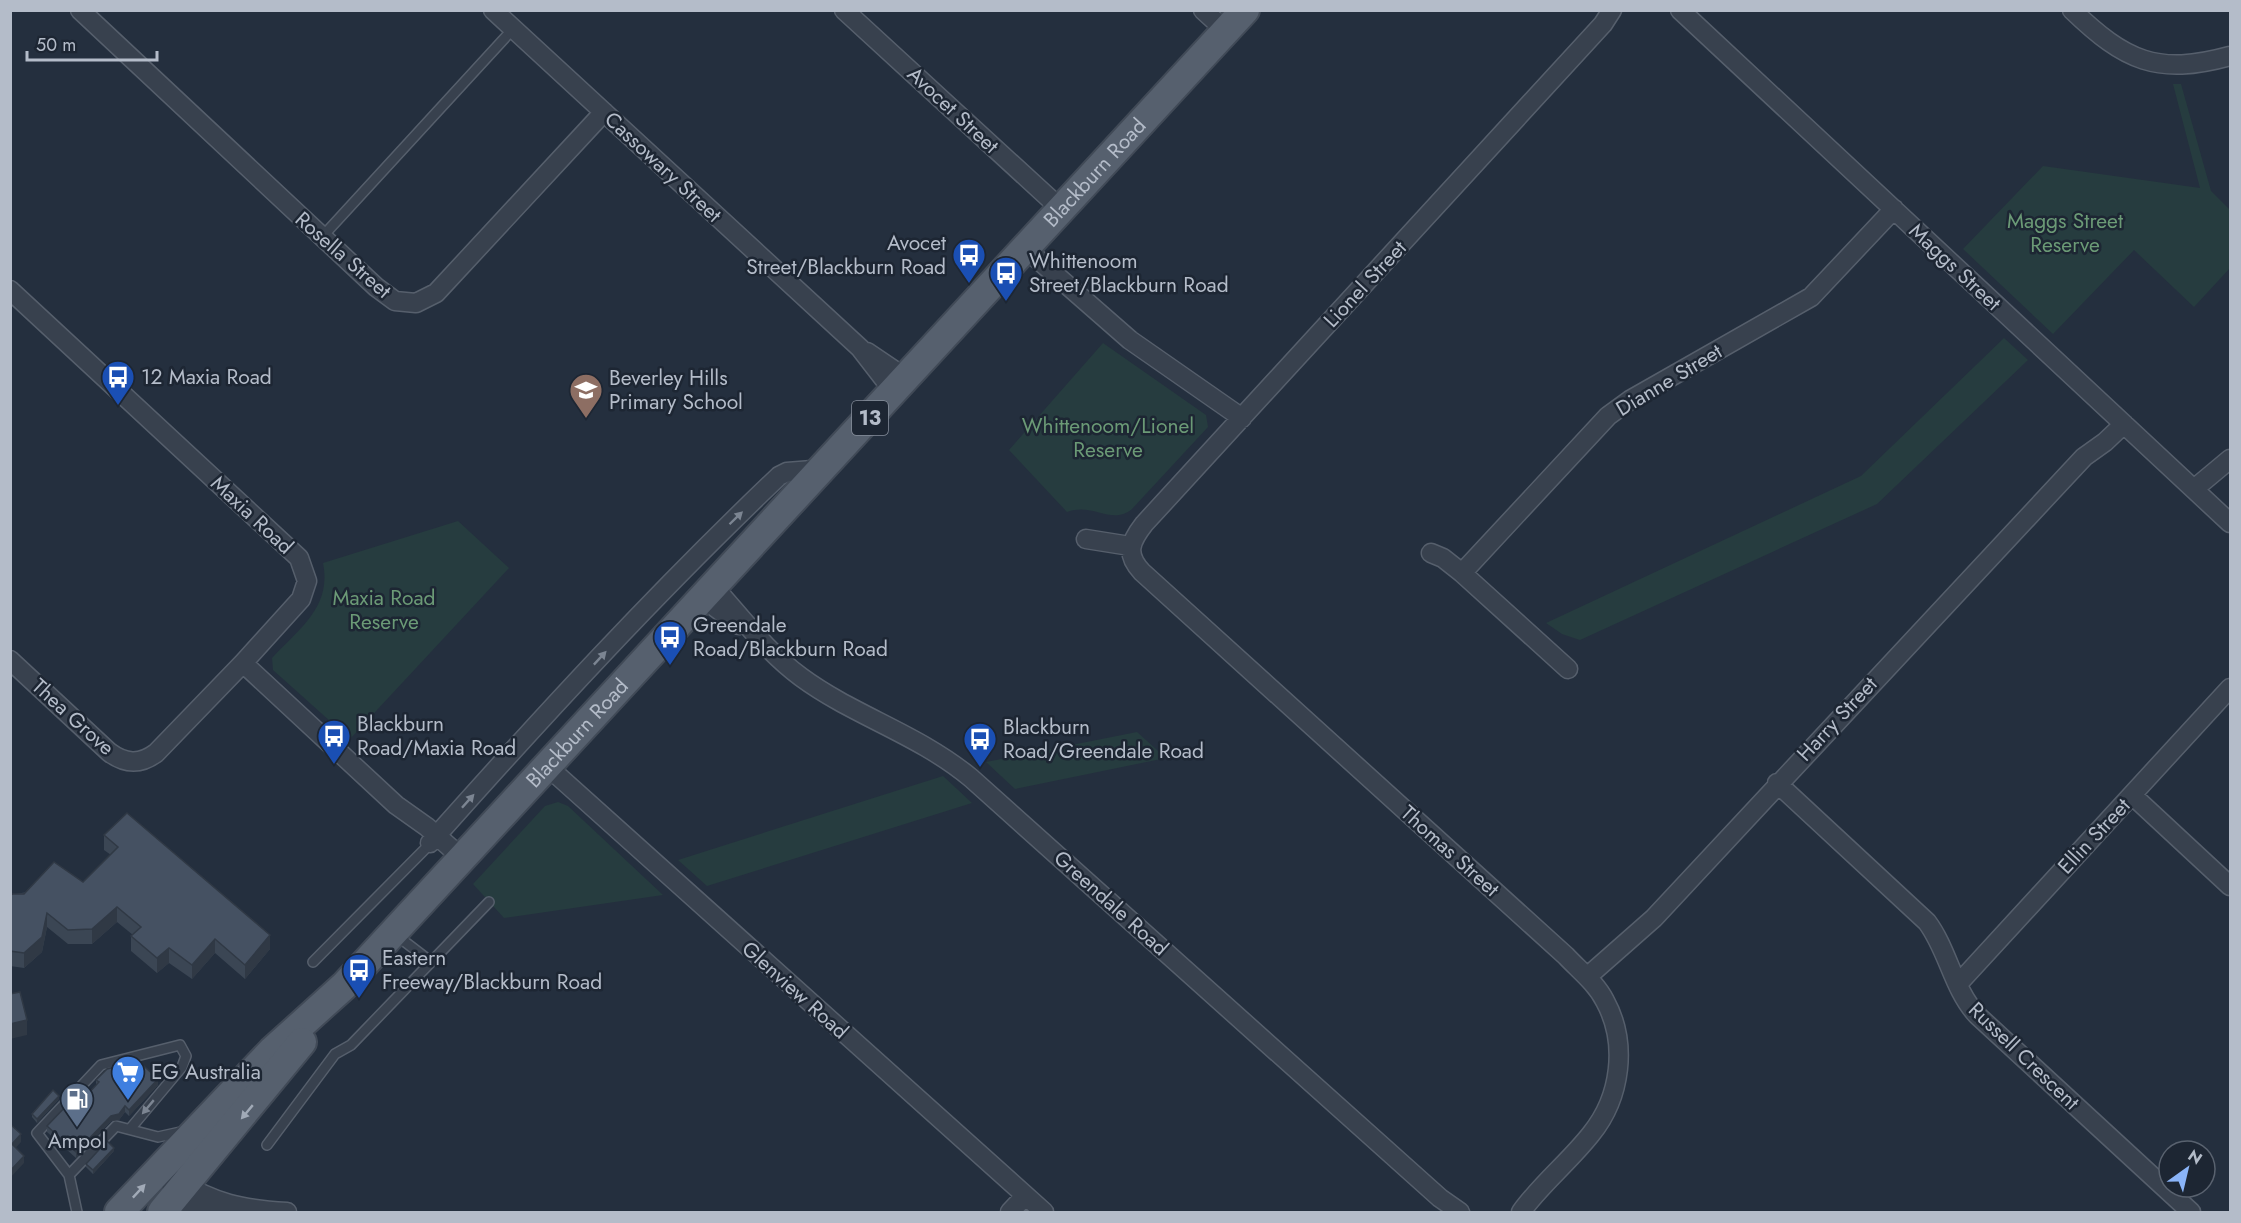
<svg xmlns="http://www.w3.org/2000/svg" width="2241" height="1223" font-family="Jost,sans-serif">
  <rect width="100%" height="100%" fill="#242f3e"/>
  <!-- green -->
  <path fill="#263c3f" d="M2173 84H2181L2211 191 2230 210V268L2194 307 2134 250 2053 334 1963 249 2043 166 2200 188Z
    M2004 338 2028 360 1877 504 1580 640 1562 634 1546 623 1861 476Z
    M1103 343 1206 415 1208 427 1132 509C1111 526 1094 502 1067 512L1009 450Z
    M458 521 509 568 350 739 273 670 272 658C299 629 332 607 323 563Z
    M1137 732 1166 758 1015 789 986 762Z
    M943 776 972 803 707 886 678 860Z
    M558 802 568 806 663 895 504 918 473 884 545 806Z"/>
  <g fill="none" stroke-linecap="round" stroke-linejoin="round">
    <defs>
      <path id="lane" d="M322 237 513 29
        M396 935 430 961
        M313 962 429 845
        M267 1145 335 1054 351 1045 489 902
        M69 1175 116 1126 158 1137 185 1131
        M77 1212 69 1175 37 1133 101 1065 180 1045 186 1056 182 1067 130 1129"/>
      <path id="street" d="M80 10 376 287 395 301 416 303 436 293 604 112
        M493 10 860 348 894 392
        M844 10 1062 210
        M1203 10 1226 31
        M1680 10 2230 523
        M2072 10C2125 61 2157 76 2230 56
        M1026 249 1130 340 1242 418
        M10 290 299 558 307 581 301 599 243 663 396 805 427 827 462 858
        M867 352 907 379
        M2194 489 2230 459
        M1086 539 1130 546
        M1431 553 1443 558 1462 573 1568 669
        M1462 573 1608 416 1630 400 1811 297 1894 209
        M714 587C742 618 767 652 801 677 854 716 918 734 971 778L1440 1198 1460 1212
        M704 599 739 625
        M10 660 109 752C125 764 140 765 156 753L243 663
        M547 766 1044 1212
        M1777 783 1927 922C1948 950 1953 989 1977 1015L2191 1212
        M2132 795 2230 886
        M430 843C542 717 657 592 779 476L787 472 825 469
        M1587 977 1654 918 2084 457 2105 442 2124 424
        M1958 984 2230 688
        M176 1180C217 1204 240 1209 287 1212
        M171 1185 187 1203 217 1212
        M1010 1212 1025 1196
        M1521 1212C1541 1184 1569 1162 1591 1134 1621 1097 1628 1043 1605 1001 1596 983 1579 970 1566 956L1142 572C1125 554 1130 542 1144 524L1603 24 1612 10"/>
      <g id="primary">
        <path id="s1" d="M119 1212 272 1051 344 986 1245 10"/>
        <path d="M162 1212 302 1042"/>
      </g>
    </defs>
    <!-- lane casing -->
    <use href="#lane" stroke="#565f6c" stroke-width="12"/>
    <!-- street casing -->
    <use href="#street" stroke="#565f6c" stroke-width="21"/>
    <!-- primary casing -->
    <use href="#primary" stroke="#414a57" stroke-width="32"/>
    <!-- lane -->
    <use href="#lane" stroke="#38414e" stroke-width="9"/>
    <!-- street -->
    <use href="#street" stroke="#38414e" stroke-width="18"/>
    <!-- primary -->
    <use href="#primary" stroke="#56606e" stroke-width="28"/>
  </g>
  <!-- wall -->
  <path fill="#3b4654" d="M104 835 270 949 245 979 215 953 192 979 169 963 157 973 131 951V936L133 935 117 922 92 944H68L47 927 42 952 24 968 10 966V895L83 882 111 855 104 850Z
    M130 1063 158 1085 129 1116 125 1112 119 1120 111 1121 76 1158 47 1132V1126L75 1108 96 1085V1080Z
    M59 1099 37 1123 32 1117V1114Z
    M114 1151 93 1174 86 1167V1164Z"/>
  <!-- shaded-wall -->
  <path fill="#303945" d="M117 907V922L92 944V929Z
    M47 913V927L42 952 24 968V953Z
    M270 935V949L245 979V965Z
    M215 939V953L192 979V965Z
    M169 948V963L157 973V958Z
    M27 1020V1035L10 1039V1024Z
    M158 1079V1085L129 1116V1110Z
    M59 1096V1099L37 1123V1119Z
    M125 1106V1112L119 1120 111 1121 76 1158V1152L111 1116Z
    M21 1134V1142L12 1152V1144Z
    M114 1148V1151L93 1174V1170Z
    M24 1156V1163L10 1178V1171Z"/>
  <!-- building -->
  <path fill="#455162" stroke="#303945" stroke-width="1.5" d="M127 813 270 935 245 965 215 939 192 965 169 948 157 958 131 936 141 927 117 907 92 929 68 930 47 913 42 937 24 953 10 951V895L13 894H24L54 862 83 882 118 847 104 835Z
    M20 992 27 1020 10 1024V994Z
    M135 1058 158 1079 129 1110 125 1106 119 1114 111 1116 76 1152 47 1126 69 1103 75 1108 99 1082 96 1080 107 1069 130 1063Z
    M53 1090 59 1096 37 1119 32 1114Z
    M11 1125 21 1134 12 1144 24 1156 10 1171V1126Z
    M107 1141 114 1148 93 1170 86 1164Z"/>
  <!-- one-way arrows -->
  <defs><path id="oneway-solid" d="M-6-.8H1V-3.2L6.5 0L1 3.2V.8H-6Z" transform="scale(1.5)"/></defs>
  <g fill="#7c8592">
    <use href="#oneway-solid" transform="translate(736 518) rotate(-44)"/>
    <use href="#oneway-solid" transform="translate(600 658) rotate(-47)"/>
    <use href="#oneway-solid" transform="translate(468 801) rotate(-48)"/>
    <use href="#oneway-solid" transform="translate(148 1107) rotate(130)"/>
  </g>
  <g fill="#a1aab7">
    <use href="#oneway-solid" transform="translate(247 1112) rotate(130)"/>
    <use href="#oneway-solid" transform="translate(139 1191) rotate(-47)"/>
  </g>
  <!-- icons -->
  <defs>
    <symbol id="bus-pin" viewBox="-11 -11 22 30"><path d="M0 17L-7.5 6A9.5 9.5 0 1 1 7.5 6Z" fill="#1a4fb4" stroke="#1d2633"/><path d="M-5-6H5V4H4V6H2V4H-2V6H-4V4H-5ZM-3.5-4V0h7V-4ZM-3.5 1.2v1.5H-2V1.2ZM2 1.2v1.5H3.5V1.2Z" fill="#fff"/></symbol>
    <symbol id="school-pin" viewBox="-11 -11 22 30"><path d="M0 17L-7.5 6A9.5 9.5 0 1 1 7.5 6Z" fill="#8d6e63" stroke="#1d2633"/><path d="M0-5L7-2L0 1L-7-2ZM-4 1L0 2.5L4 1V4Q0 6-4 4Z" fill="#fff"/></symbol>
    <symbol id="supermarket-pin" viewBox="-11 -11 22 30"><path d="M0 17L-7.5 6A9.5 9.5 0 1 1 7.5 6Z" fill="#3f7fe0" stroke="#1d2633"/><path d="M-6-5.5h2.5l.6 2H6L4.5 2H-2.5L-4.4-4H-6ZM-1.5 3.2a1.3 1.3 0 1 0 .1 0ZM3 3.2a1.3 1.3 0 1 0 .1 0Z" fill="#fff"/></symbol>
    <symbol id="fuel-pin" viewBox="-11 -11 22 30"><path d="M0 17L-7.5 6A9.5 9.5 0 1 1 7.5 6Z" fill="#5c6f8a" stroke="#1d2633"/><path d="M-5.5-6h7V0h2V4h1.3V-2.5L3-4.5l.8-.8L6-3V5H2.5V1h-1V6h-7ZM-4.2-4.7v3.2H.2V-4.7Z" fill="#fff"/></symbol>
  </defs>
  <g fill-rule="evenodd">
    <use href="#bus-pin" x="950" y="236" width="38" height="52"/>
    <use href="#bus-pin" x="987" y="254" width="38" height="52"/>
    <use href="#bus-pin" x="99" y="358" width="38" height="52"/>
    <use href="#school-pin" x="567" y="371" width="38" height="52"/>
    <use href="#bus-pin" x="651" y="618" width="38" height="52"/>
    <use href="#bus-pin" x="315" y="717" width="38" height="52"/>
    <use href="#bus-pin" x="961" y="720" width="38" height="52"/>
    <use href="#bus-pin" x="340" y="951" width="38" height="52"/>
    <use href="#supermarket-pin" x="109" y="1053" width="38" height="52"/>
    <use href="#fuel-pin" x="58" y="1080" width="38" height="52"/>
  </g>
  <g text-anchor="middle" stroke-width="5" stroke-linejoin="round" paint-order="stroke">
    <!-- shield labels -->
    <rect fill="#1d2633" stroke="#878f9c" stroke-width="1.5" x="852" y="401" width="36" height="34" rx="4.5"/>
    <g font-size="20" font-weight="bold" fill="#b4bcc9">
      <text x="870" y="425">13</text>
    </g>
    <!-- street labels -->
    <g font-size="21" fill="#b4bcc9" stroke="#1d2633">
      <text transform="translate(953 110) rotate(43)" y="7">Avocet Street</text>
      <text transform="translate(663 167) rotate(43)" y="7">Cassowary Street</text>
      <text dy="7" stroke="none"><textPath href="#s1" startOffset="1426">Blackburn Road</textPath></text>
      <text transform="translate(343 255) rotate(41)" y="7">Rosella Street</text>
      <text transform="translate(1955 267) rotate(43)" y="7">Maggs Street</text>
      <text transform="translate(1365 284) rotate(-47)" y="7">Lionel Street</text>
      <text transform="translate(1669 380) rotate(-31)" y="7">Dianne Street</text>
      <text transform="translate(252 515) rotate(43)" y="7">Maxia Road</text>
      <text transform="translate(73 717) rotate(42)" y="7">Thea Grove</text>
      <text transform="translate(1837 719) rotate(-47)" y="7">Harry Street</text>
      <text dy="7" stroke="none"><textPath href="#s1" startOffset="663">Blackburn Road</textPath></text>
      <text transform="translate(2094 836) rotate(-47)" y="7">Ellin Street</text>
      <text transform="translate(1450 851) rotate(42)" y="7">Thomas Street</text>
      <text transform="translate(1111 903) rotate(42)" y="7">Greendale Road</text>
      <text transform="translate(795 990) rotate(42)" y="7">Glenview Road</text>
      <text transform="translate(2024 1056) rotate(44)" y="7">Russell Crescent</text>
    </g>
    <!-- park labels -->
    <g font-size="21" fill="#6b9a76" stroke="#1d2633">
      <text x="2065" y="228">Maggs Street<tspan x="2065" dy="24">Reserve</tspan></text>
      <text x="1108" y="433">Whittenoom/Lionel<tspan x="1108" dy="24">Reserve</tspan></text>
      <text x="384" y="605">Maxia Road<tspan x="384" dy="24">Reserve</tspan></text>
    </g>
    <!-- poi labels -->
    <g font-size="21" fill="#b4bcc9" stroke="#1d2633" text-anchor="start">
      <text x="946" y="250" text-anchor="end">Avocet<tspan x="946" dy="24">Street/Blackburn Road</tspan></text>
      <text x="1029" y="268">Whittenoom<tspan x="1029" dy="24">Street/Blackburn Road</tspan></text>
      <text x="141" y="384">12 Maxia Road</text>
      <text x="609" y="385">Beverley Hills<tspan x="609" dy="24">Primary School</tspan></text>
      <text x="693" y="632">Greendale<tspan x="693" dy="24">Road/Blackburn Road</tspan></text>
      <text x="357" y="731">Blackburn<tspan x="357" dy="24">Road/Maxia Road</tspan></text>
      <text x="1003" y="734">Blackburn<tspan x="1003" dy="24">Road/Greendale Road</tspan></text>
      <text x="382" y="965">Eastern<tspan x="382" dy="24">Freeway/Blackburn Road</tspan></text>
      <text x="151" y="1079">EG Australia</text>
      <text x="77" y="1148" text-anchor="middle">Ampol</text>
    </g>
  </g>
  <!-- border -->
  <rect width="2241" height="1223" fill="none" stroke="#b4bcc9" stroke-width="24"/>
  <!-- north arrow -->
  <g transform="translate(2187 1169) rotate(34)"><circle r="28" fill="#1d2633" stroke="#59626f" stroke-width="1.5"/>
  <path d="M0-4.5L10 22L0 15L-10 22Z" fill="#8ab4f8"/>
  <text y="-9" font-size="16" font-weight="bold" text-anchor="middle" fill="#b4bcc9">N</text>
  </g>
  <!-- scale -->
  <path d="M27 51v9h130v-9" fill="none" stroke="#b4bcc9" stroke-width="3"/>
  <text x="36" y="51" font-size="18" fill="#b4bcc9" stroke="#1d2633" stroke-width="4.5" paint-order="stroke">50 m</text>
</svg>
